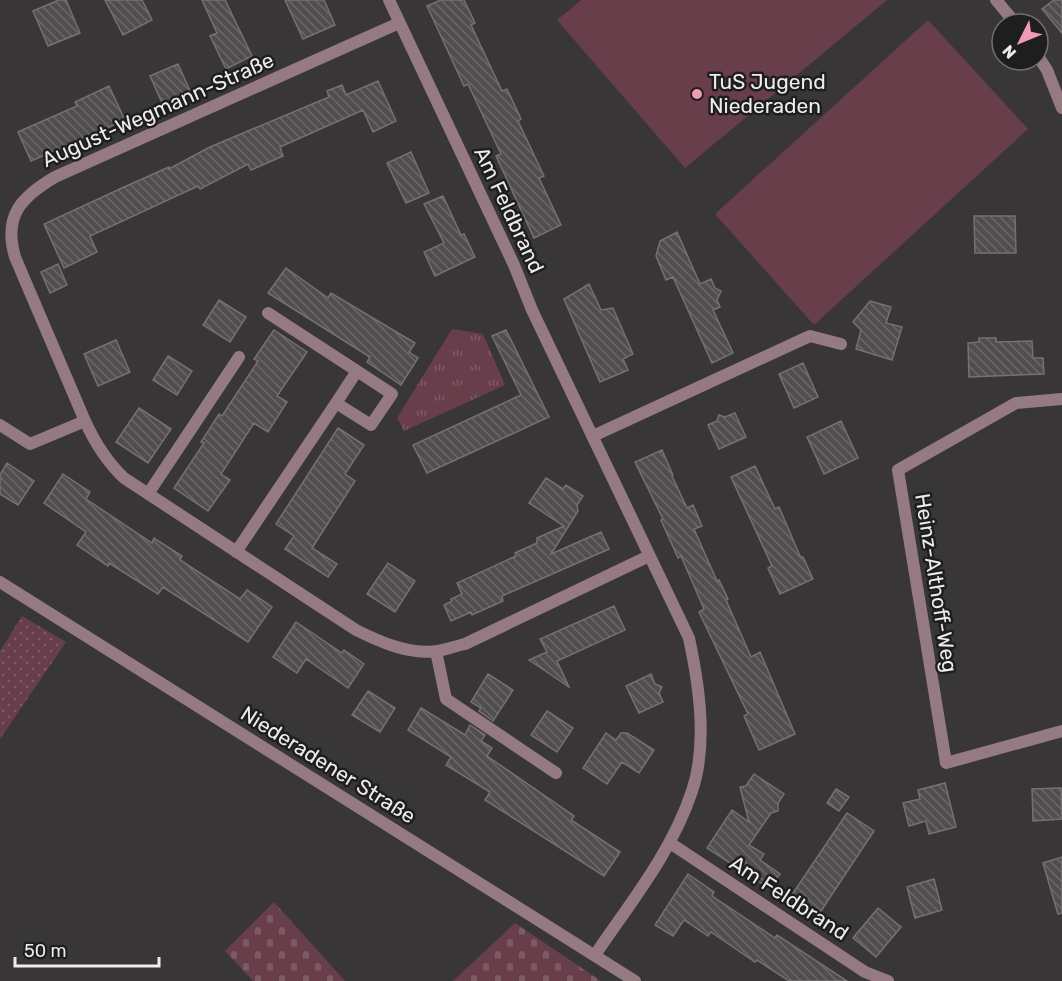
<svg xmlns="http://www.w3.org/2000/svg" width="1062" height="981" font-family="Rubik,sans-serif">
  <defs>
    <pattern id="grass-dots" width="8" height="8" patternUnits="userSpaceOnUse" patternTransform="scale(1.5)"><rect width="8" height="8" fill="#683e4b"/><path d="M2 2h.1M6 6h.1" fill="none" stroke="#7e5a65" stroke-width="1.8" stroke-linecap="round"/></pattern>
    <pattern id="cemetery-stones" width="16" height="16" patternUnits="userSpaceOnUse" patternTransform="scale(1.5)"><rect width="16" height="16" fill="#683e4b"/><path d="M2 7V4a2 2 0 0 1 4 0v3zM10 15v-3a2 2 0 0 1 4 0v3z" fill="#7e5a65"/></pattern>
    <pattern id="park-tufts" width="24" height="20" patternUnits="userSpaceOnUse" patternTransform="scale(1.5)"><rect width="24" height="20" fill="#683e4b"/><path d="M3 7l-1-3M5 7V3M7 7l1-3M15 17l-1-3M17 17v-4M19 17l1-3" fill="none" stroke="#7e5a65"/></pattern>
    <pattern id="building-back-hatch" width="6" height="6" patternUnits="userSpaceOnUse" patternTransform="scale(1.5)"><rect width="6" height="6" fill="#514d4e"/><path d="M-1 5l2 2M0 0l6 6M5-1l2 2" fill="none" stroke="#6a6768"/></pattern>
  </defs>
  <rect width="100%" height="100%" fill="#393637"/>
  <!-- grass -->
  <path fill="url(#grass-dots)" d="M22 616 66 642 0 739V651Z"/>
  <!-- cemetery -->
  <path fill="url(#cemetery-stones)" d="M274 902 345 981H253L225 951Z
    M515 923 601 981H453Z"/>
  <!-- park -->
  <path fill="url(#park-tufts)" d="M452 329 483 334 505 385 404 431 397 418Z"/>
  <!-- pitch -->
  <path fill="#683e4b" d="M581 0H887L685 168 557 20Z
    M928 20 1028 129 814 325 715 214Z"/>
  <!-- building -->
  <path fill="url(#building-back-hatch)" stroke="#757172" stroke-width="1.5" d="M59 0H66L80 33 48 46 33 11Z
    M105 0H142L152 20 123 35Z
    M202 0H225L252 56 226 69 210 36 217 33Z
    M285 0H324L335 25 303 39Z
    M441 0H464L475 23 471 25 502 91 507 89 521 119 518 121 544 176 539 178 561 225 534 238 496 156 501 154 468 84 464 86 427 6Z
    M1054 0H1062V33L1042 9Z
    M178 64 191 93 163 105 150 76Z
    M378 81 396 121 373 132 363 110 280 147 283 156 251 170 248 164 200 189 198 186 90 236 97 252 64 268 44 224 122 188 169 167V169L210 147 329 97 327 91 342 85 346 95Z
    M109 86 125 120 31 161 18 132 77 106 75 102Z
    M411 152 429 193 406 203 387 163Z
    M443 196 461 235 464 234 475 257 435 276 424 252 444 243 424 204Z
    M974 216H1015L1016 253H975Z
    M677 232 700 284 711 279 715 288 721 291 717 300 720 307 713 310 733 353 712 363 673 277 666 280 656 256 660 241Z
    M58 264 67 285 50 293 41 272Z
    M286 268 328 298 331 293 415 343 409 352 418 358 401 385 367 362 370 357 268 293Z
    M589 284 601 310 613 308 633 354 623 359 628 370 600 382 564 299Z
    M219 300 246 317 230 342 203 325Z
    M870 301 891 307 886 323 902 327 892 360 856 349 861 330 853 322Z
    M274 330 307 352 277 396 287 402 268 432 254 423 221 474 230 480 208 511 174 488 204 443 201 442 219 414 222 416 258 361 254 359Z
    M506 330 549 417 427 473 413 445 521 395 492 336Z
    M979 338H996V342L1032 341 1033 358H1043L1044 374 969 377 968 343 979 342Z
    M116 340 130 372 98 386 84 354Z
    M168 356 192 371 177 395 153 380Z
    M803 363 818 397 794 408 779 374Z
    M139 408 171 429 148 463 116 442Z
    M735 413 746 437 719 449 708 425 717 421 719 415 725 417Z
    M841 421 858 458 824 474 807 437Z
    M338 428 364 445 345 474 355 481 312 548 337 564 328 577 285 549 294 536 276 524Z
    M662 450 673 475 672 476 687 508 693 505 702 526 694 529 717 581 719 580 728 599 726 600 751 657 760 652 795 734 759 750 744 716 748 714 699 612 704 609 681 556 678 558 661 520 663 519 635 462Z
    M7 463 34 481 18 505 0 494V475Z
    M755 466 775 509 779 507 800 556 803 557 813 579 780 594 768 568 772 566 731 477Z
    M63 474 90 492 86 499 152 543 154 538 182 556 180 560 240 599 247 590 272 607 248 642 163 587 158 594 109 563 108 566 77 545 86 532 44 503Z
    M546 478 563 489 566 485 583 496 577 505 578 511 551 554 601 532 609 549 502 596 503 601 472 615 471 612 451 621 444 605 452 601 451 599 462 594 457 583 516 556 515 553 537 543V538L564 526 529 503Z
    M388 563 415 581 395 612 367 594Z
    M614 606 625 630 557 661 569 687 529 660 547 652 540 639Z
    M296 622 342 653 344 650 364 664 348 688 306 659 297 673 273 657Z
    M488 674 513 690 493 721 479 711 481 708 471 702Z
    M651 674 655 684 662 687 659 693 663 702 639 713 626 686Z
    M368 691 395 708 380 732 352 715Z
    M421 708 465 735 470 725 485 735 481 741 492 748 487 756 574 816 571 820 620 852 604 876 485 800 490 792 446 765 451 757 408 730Z
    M547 711 573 728 557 752 531 735Z
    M606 733 616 740 621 733H627L654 750 639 773 622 762 607 784 583 768Z
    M754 774 784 794 778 803V811L771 813 749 845 764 854 760 860 780 874 769 888 707 848 732 810 749 822 740 787 746 786Z
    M945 783 956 827 929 834 926 821 909 826 903 803 920 799 918 790Z
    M1061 788 1062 819 1033 821 1032 789Z
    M836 789 849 797 839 811 827 803Z
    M847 813 874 831 819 914 791 896Z
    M1062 857V913L1058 914 1043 863Z
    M688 874 714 892 712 896 775 938 777 935 847 981H789L757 960 755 962 711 932 708 936 684 920 673 936 655 925Z
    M934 879 942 910 915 918 907 887Z
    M878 908 901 927 876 957 853 938Z"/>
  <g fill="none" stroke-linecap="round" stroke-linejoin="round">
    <!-- minor -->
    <path stroke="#967a81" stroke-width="12" d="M389 0 514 265 532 310 689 638C699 685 708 744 692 791 672 852 630 903 595 955
      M996 0 1016 24
      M399 23 55 177C21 197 3 216 15 257L85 421C95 443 106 461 124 478L356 630C380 642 409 655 438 651 447 649 456 646 465 644L649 556
      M1038 56 1047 70 1062 108
      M268 313 357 371 336 403 371 425 392 394 357 371
      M1062 399 1016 403 898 470 946 763 1062 731
      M0 425 30 444 85 421
      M593 436 810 336 841 344
      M148 494 239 357
      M236 552 336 403
      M436 651 446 699 556 773
      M670 843 865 972 888 981"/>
    <!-- tertiary -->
    <path stroke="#967a81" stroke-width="12" d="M0 582 635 981"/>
  </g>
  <!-- markers -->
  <circle fill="#f19ab3" stroke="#1f1e1e" stroke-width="2" cx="697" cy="94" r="6"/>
  <g text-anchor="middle" stroke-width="5" stroke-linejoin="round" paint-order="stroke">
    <!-- poi labels -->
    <g font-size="21" fill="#eeecec" stroke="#1f1e1e" text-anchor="start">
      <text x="709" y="89">TuS Jugend<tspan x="709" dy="24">Niederaden</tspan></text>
    </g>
    <!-- street labels -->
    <g font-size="21" fill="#eeecec" stroke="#1f1e1e">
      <text transform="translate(158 110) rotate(-24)" y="7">August-Wegmann-Straße</text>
      <text transform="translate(509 210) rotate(65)" y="7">Am Feldbrand</text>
      <text transform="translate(936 583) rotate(81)" y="7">Heinz-Althoff-Weg</text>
      <text transform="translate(328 765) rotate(32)" y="7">Niederadener Straße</text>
      <text transform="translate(789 898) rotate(33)" y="7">Am Feldbrand</text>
    </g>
  </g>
  <!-- north arrow -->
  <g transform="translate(1020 42) rotate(227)"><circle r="28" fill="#1f1e1e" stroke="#727070" stroke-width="1.5"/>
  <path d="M0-4.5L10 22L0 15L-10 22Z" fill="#f19ab3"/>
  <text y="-9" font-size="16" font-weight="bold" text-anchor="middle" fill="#eeecec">N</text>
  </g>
  <!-- scale -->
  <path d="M15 957v9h144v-9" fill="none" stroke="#eeecec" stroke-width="3"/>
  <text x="24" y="957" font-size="18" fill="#eeecec" stroke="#1f1e1e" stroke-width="4.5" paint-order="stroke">50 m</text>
</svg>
